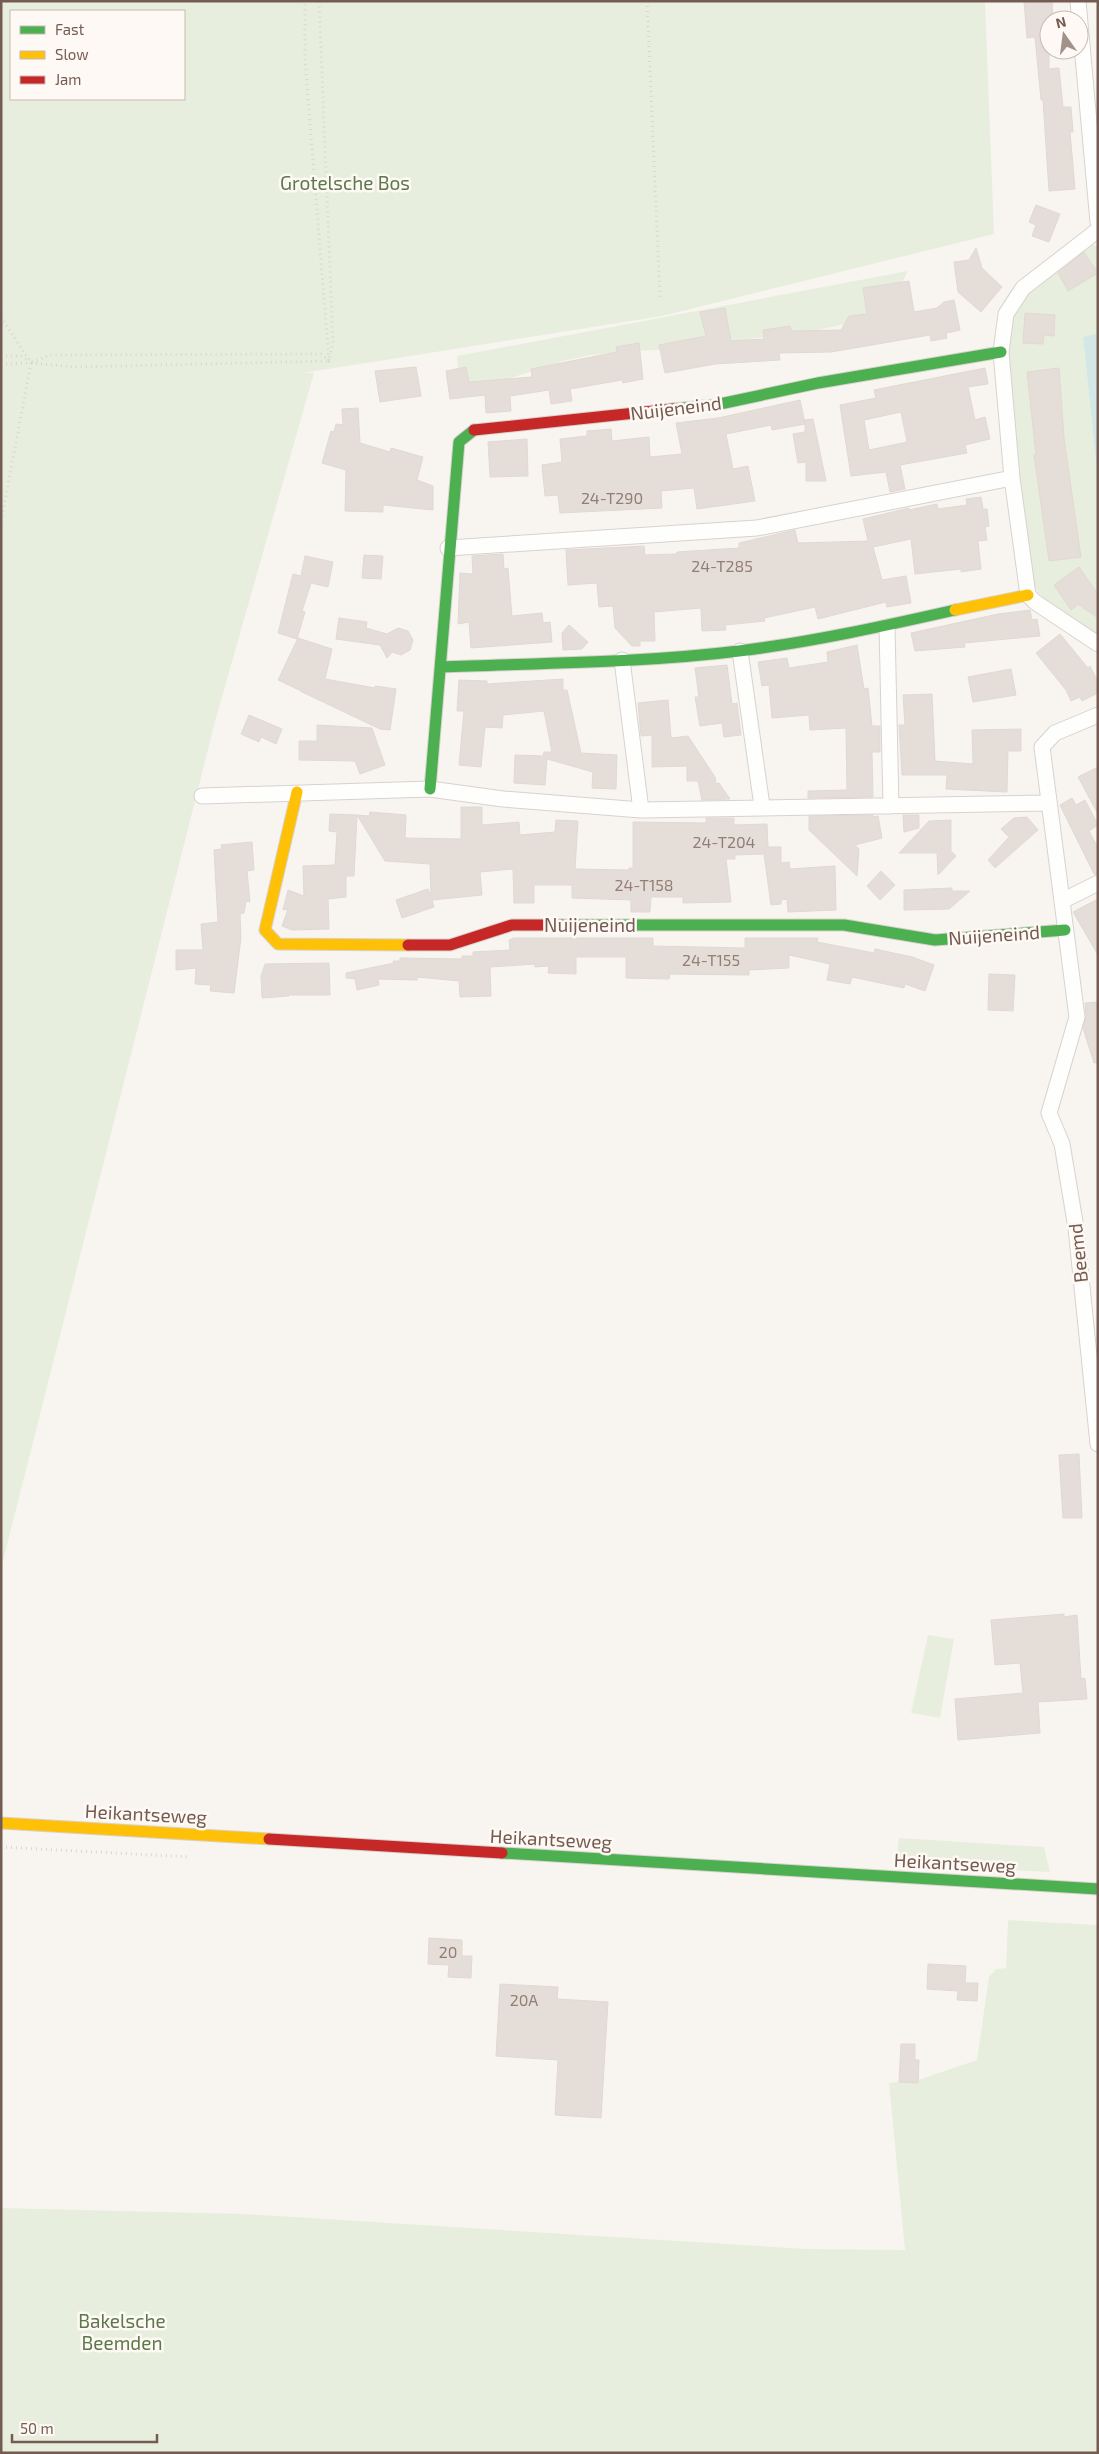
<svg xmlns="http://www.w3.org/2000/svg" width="1099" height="2454" font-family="'Exo 2',sans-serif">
  <rect width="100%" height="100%" fill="#f8f5f1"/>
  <!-- green -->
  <path fill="#e8eedd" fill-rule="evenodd" d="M1 1H985L994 234 662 316 303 373H314L216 718 1 1569ZM11 11H184V99H11Z
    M1090 245 1098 246V333L1083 337 1098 481V636C1067 618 1048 611 1029 578L1002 343 1018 300Z
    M908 271 889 307 855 322 822 329 679 349 630 351 591 355 563 361 490 385 459 388 457 356Z
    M928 1635 954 1639 940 1718 911 1713Z
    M899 1838 1044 1847 1050 1872 896 1864Z
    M1008 1920 1098 1925V2453H1V2208L244 2214 807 2249 905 2250 889 2083 921 2079 977 2060 989 1977 996 1969 1006 1968Z"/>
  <!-- water -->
  <path fill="#d3e7e7" d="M1098 333V481L1083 337Z"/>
  <!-- building -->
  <path fill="#e5ded8" stroke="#e1d8d3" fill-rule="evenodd" d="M1024 1H1052L1053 20H1049V69L1059 68 1063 107H1071L1073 132H1070L1075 189 1049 191 1043 100H1041L1035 37 1027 38Z
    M1036 205 1060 214 1049 242 1032 236 1036 225 1029 222Z
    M976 248 982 268 1002 287 981 312 958 292 954 262 969 260Z
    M1084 252 1098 273 1068 291 1058 273Z
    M909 281 914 312 937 308 944 302 954 300 960 330 946 333 947 338 931 341 930 335 831 352 779 353 780 360 715 364 665 373 659 345 706 336 700 312 725 308 731 341 764 339 763 330 790 326 791 331 841 330 849 316 867 314 863 288Z
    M1025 313 1055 315 1054 336 1044 335 1043 344 1023 343Z
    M639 343 643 379 623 383 622 380 570 389 572 401 551 404 549 390 510 396 511 411 486 413 485 395 450 399 446 371 466 367 469 382 532 377 531 369 617 352 616 347Z
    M416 367 421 396 380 402 375 371Z
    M985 368 988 384 968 387 975 420 985 417 990 439 965 445 967 453 900 465 905 489 890 492 886 472 851 476 840 405 876 398 874 390ZM901 412 907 442 869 450 864 420Z
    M1059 368 1064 438 1081 557 1049 561 1034 455H1036L1027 372Z
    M800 400 805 423 804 420 813 419 826 481H806V462L798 463 793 434 805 432V424L772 430 771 425 726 434 733 469 748 466 755 501 697 509 694 488 661 491 662 508 560 513 558 495 545 496 542 465 562 462 560 439 587 436V431L611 429 612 441 649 437 650 457 682 454 676 423 718 418Z
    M358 408 360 443 390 452 391 448 423 457 417 480 433 486V510L383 505V512L345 511 346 470 322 463 331 431 334 432 336 424 343 425 342 409Z
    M527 439 528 476 490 477 488 442Z
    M981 497 983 509H987L989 526 985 527 987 540 978 541 981 569 961 572V569L915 574 911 539 873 547 882 580 906 576 911 603 887 607 886 602 818 619 815 607 764 618 765 621 725 625 726 630 702 631 701 608 654 612 655 641H640V646H632L615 628 613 606 599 607 597 583 568 585 566 550 644 546 645 555 676 554 677 552 739 548V543L795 530 798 543 868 541 863 519 909 508V510L937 504 938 509 967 505 966 499Z
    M503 554 504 569 508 568 512 616 542 613 543 623 550 622 552 642 471 648 469 622 458 624 460 573 473 574 472 556Z
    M364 555 383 556 381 579 362 578Z
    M305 556 333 562 328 587 311 583 302 611 305 612 297 639 278 633 293 574 301 576Z
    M1079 567 1098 594V618L1078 604 1071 610 1054 585Z
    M1030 610 1032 620 1037 619 1040 636 964 643 965 647 915 651 911 633 998 614Z
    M339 618 367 622 366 628 387 634 398 628 408 631 413 640 410 650 401 655 392 652 387 658 380 645 336 639Z
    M569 625 588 642 582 649 563 650 562 633Z
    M1060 634 1088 668 1090 666 1098 682V693L1082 701 1080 697 1071 701 1066 690 1036 653Z
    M298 638 332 649 325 679 375 688V686L396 689 390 730 380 729 300 691V687L299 690 278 680Z
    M857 645 864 689 868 688 872 726H880V752H872L873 797 808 798V791L847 790 846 728 810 730 809 715 772 718 769 685 762 686 758 662 787 658 789 668 828 662 827 652Z
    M727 665 732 704 737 703 741 735 724 737 722 723 700 726 695 697H699L695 668Z
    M1011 669 1016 695 973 702 968 677Z
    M563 679V690H567L581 753 617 755 616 789 592 788 593 772 547 759 545 785 514 783 515 755 543 756 544 752H552L544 711 503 715 502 728 485 727 481 767 459 765 464 711H457L459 680 487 681V684Z
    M932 694 935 761 973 764 972 730 1021 729V751H1008L1007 792 946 789 947 775H902L899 725H905L903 695Z
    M668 700 671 738 688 736 715 777 716 784 719 783 730 799 702 800 698 781H687V766L652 767V735L641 736 638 703Z
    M249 715 282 729 276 744 261 737 259 742 241 734Z
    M317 725 372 728 385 765 360 774 355 761 299 760V741H317Z
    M1098 767V814L1078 777Z
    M1072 798 1076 805 1085 800 1098 825 1089 831 1098 848V874H1094L1060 805Z
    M461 807H482V825L519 822 520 835 555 832 556 820 578 821 575 869 629 870V868H633V822L706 823V818H734V825L767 824 768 847H781V863L789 862 790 869 835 866 836 910 788 912 787 899 781 900V904L771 905 764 854 735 855V859H726L731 902 683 903V897H651L650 912H631V900L572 898V885H534V903H514L513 869 480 872 482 895 432 900 434 907 402 918 396 900 428 889 431 897 430 864 385 861 357 815 369 816 370 812 406 815 405 838 461 839Z
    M330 814 357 815 354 876H346V897L328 899 329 929 292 930 282 926 288 909 283 910 288 890 304 896 303 866 335 865 337 832 329 831Z
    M873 815V817L878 816 882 838 855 845 859 849 857 876 809 830V816Z
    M903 815H919V828L904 832Z
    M1027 817 1038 830 995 868 988 860 1009 837 1001 829 1014 818Z
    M951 820V851L956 856 938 875 937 853H899L929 821Z
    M252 842 254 870 247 871 250 902 246 901 244 913 240 914 241 938 234 993 210 991 211 985 195 984 196 968 176 970V950H203L201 924 218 922 214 850 222 849 221 845Z
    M881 871 895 885 880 900 867 886Z
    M952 888V891H970L949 909 904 910V890Z
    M1098 899V955L1073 912Z
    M514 938H653V946L745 948V938H818L817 942 874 953 875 949 912 957 934 965 925 991 905 984 904 988 852 977 850 984 827 980 830 964 789 955V968L749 970V975L670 974 669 979 626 978V957H576V974L548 973 549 966 535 967V964L490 967 491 996 460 997 459 981 417 977V980L378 979 379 985 357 990 355 979 346 978V973L394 963 393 961H400V958L462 959V956H473V952L510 950 509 940Z
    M329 963 330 995H288L289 996 262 998 261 976 265 964Z
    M989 974 1015 975 1013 1011 988 1010Z
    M1098 1002V1062L1094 1063 1083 1028 1086 1016 1085 1003Z
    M1079 1454 1082 1518H1063L1059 1455Z
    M1064 1614V1617L1077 1615 1081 1679 1085 1678 1087 1699 1038 1702 1040 1733 958 1740 955 1699 1023 1693 1020 1663 995 1665 991 1620Z
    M429 1938 462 1940V1956H472L471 1978 448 1977 449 1965 428 1964Z
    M928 1964 966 1966 965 1983H978L977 2001 957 2000 958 1991 927 1989Z
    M500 1984 558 1987 557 1999 608 2002 601 2118 555 2115 558 2060 496 2056Z
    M901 2044H915V2060H919L918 2083 899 2082Z"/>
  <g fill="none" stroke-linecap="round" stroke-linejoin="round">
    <defs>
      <path id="street" d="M1078 1 1098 222
        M1098 230 1023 288 1006 314 1001 352 1012 478 1028 595 1035 602 1098 644
        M448 548 757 528 1012 478
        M887 627 891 806
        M740 651 762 806
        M622 660 641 810
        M1098 715 1055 733 1042 747 1077 1017 1049 1113 1062 1144 1076 1228 1098 1444
        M202 796 430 789 503 799 641 810 1049 803
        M1062 901 1098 883"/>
      <path id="fast" d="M673 409 715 405 818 383 1001 352
        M441 667C540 663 641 663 739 651 812 642 884 626 955 610
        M430 789 459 442 474 430
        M561 925H844L935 940 1065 930
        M502 1853 1098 1889"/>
      <path id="slow" d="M955 610 1028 595
        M297 792 265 930 278 944 408 945
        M1 1823 269 1839"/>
      <path id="jam" d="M474 430 673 409
        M408 945H450L512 925H561
        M269 1839 502 1853"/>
    </defs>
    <!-- street casing -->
    <use href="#street" stroke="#d8d2cf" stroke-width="17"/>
    <!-- fast casing -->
    <use href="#fast" stroke="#d8d2cd" stroke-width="13"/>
    <!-- slow casing -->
    <use href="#slow" stroke="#d8d2cd" stroke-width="13"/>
    <!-- jam casing -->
    <use href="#jam" stroke="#d8d2cd" stroke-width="13"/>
    <!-- path -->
    <path stroke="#dad5d0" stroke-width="3" stroke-dasharray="1 4" stroke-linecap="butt" d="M647 1 660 297
      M1 317 31 363 1 522
      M1 356H21L29 361
      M32 362 50 355 321 354 329 361 333 343 319 1
      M1 364 31 363 74 367 329 361 305 60V1
      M1 1847 190 1857"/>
    <!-- street -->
    <use href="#street" stroke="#fefefd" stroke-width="15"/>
    <!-- fast -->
    <use href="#fast" stroke="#4caf50" stroke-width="11"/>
    <!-- slow -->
    <use href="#slow" stroke="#ffc107" stroke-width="11"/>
    <!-- jam -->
    <use href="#jam" stroke="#c62828" stroke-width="11"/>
  </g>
  <g text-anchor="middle" stroke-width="5" stroke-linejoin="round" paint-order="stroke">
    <!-- number labels -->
    <g font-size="16" fill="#937e76">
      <text x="612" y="504">24-T290</text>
      <text x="722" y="572">24-T285</text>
      <text x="724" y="848">24-T204</text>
      <text x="644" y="891">24-T158</text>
      <text x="711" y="966">24-T155</text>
      <text x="448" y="1958">20</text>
      <text x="524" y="2006">20A</text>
    </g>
    <!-- park labels -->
    <g font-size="19" fill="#5c794b" stroke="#fef9f4">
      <text x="345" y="190">Grotelsche Bos</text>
      <text x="122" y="2328">Bakelsche<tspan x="122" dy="22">Beemden</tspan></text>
    </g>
    <!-- street labels -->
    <g font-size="19" fill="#755c52" stroke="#fef9f4">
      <text transform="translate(676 408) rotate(-7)" y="7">Nuijeneind</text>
      <text x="590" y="932">Nuijeneind</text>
      <text transform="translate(994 935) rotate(-4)" y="7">Nuijeneind</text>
      <text transform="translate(1078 1253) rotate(-96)" y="7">Beemd</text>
      <text transform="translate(146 1814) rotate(3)" y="7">Heikantseweg</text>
      <text transform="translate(551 1839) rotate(3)" y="7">Heikantseweg</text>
      <text transform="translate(955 1863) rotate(3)" y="7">Heikantseweg</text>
    </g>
  </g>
  <!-- border -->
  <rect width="1099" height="2454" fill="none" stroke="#755c52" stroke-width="5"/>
  <!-- legend -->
  <rect x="10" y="10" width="175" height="90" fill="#fef9f4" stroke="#c7bab3"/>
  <rect x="20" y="26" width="25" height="8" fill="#4caf50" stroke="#c7bab3"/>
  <text x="55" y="35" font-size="15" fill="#755c52">Fast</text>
  <rect x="20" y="51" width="25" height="8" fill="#ffc107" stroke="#c7bab3"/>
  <text x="55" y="60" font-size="15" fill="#755c52">Slow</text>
  <rect x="20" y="76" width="25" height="8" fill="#c62828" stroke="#c7bab3"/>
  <text x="55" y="85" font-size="15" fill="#755c52">Jam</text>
  <!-- north arrow -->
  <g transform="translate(1064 35) rotate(346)"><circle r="24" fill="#fef9f4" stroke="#c7bab3"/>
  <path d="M0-4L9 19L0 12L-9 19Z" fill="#a3928a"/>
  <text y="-8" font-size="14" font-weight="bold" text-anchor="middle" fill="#755c52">N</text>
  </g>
  <!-- scale -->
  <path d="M12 2434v8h145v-8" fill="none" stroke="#755c52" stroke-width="2.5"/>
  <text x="20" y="2434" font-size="15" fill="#755c52" stroke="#fef9f4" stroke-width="4" paint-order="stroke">50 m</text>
</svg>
